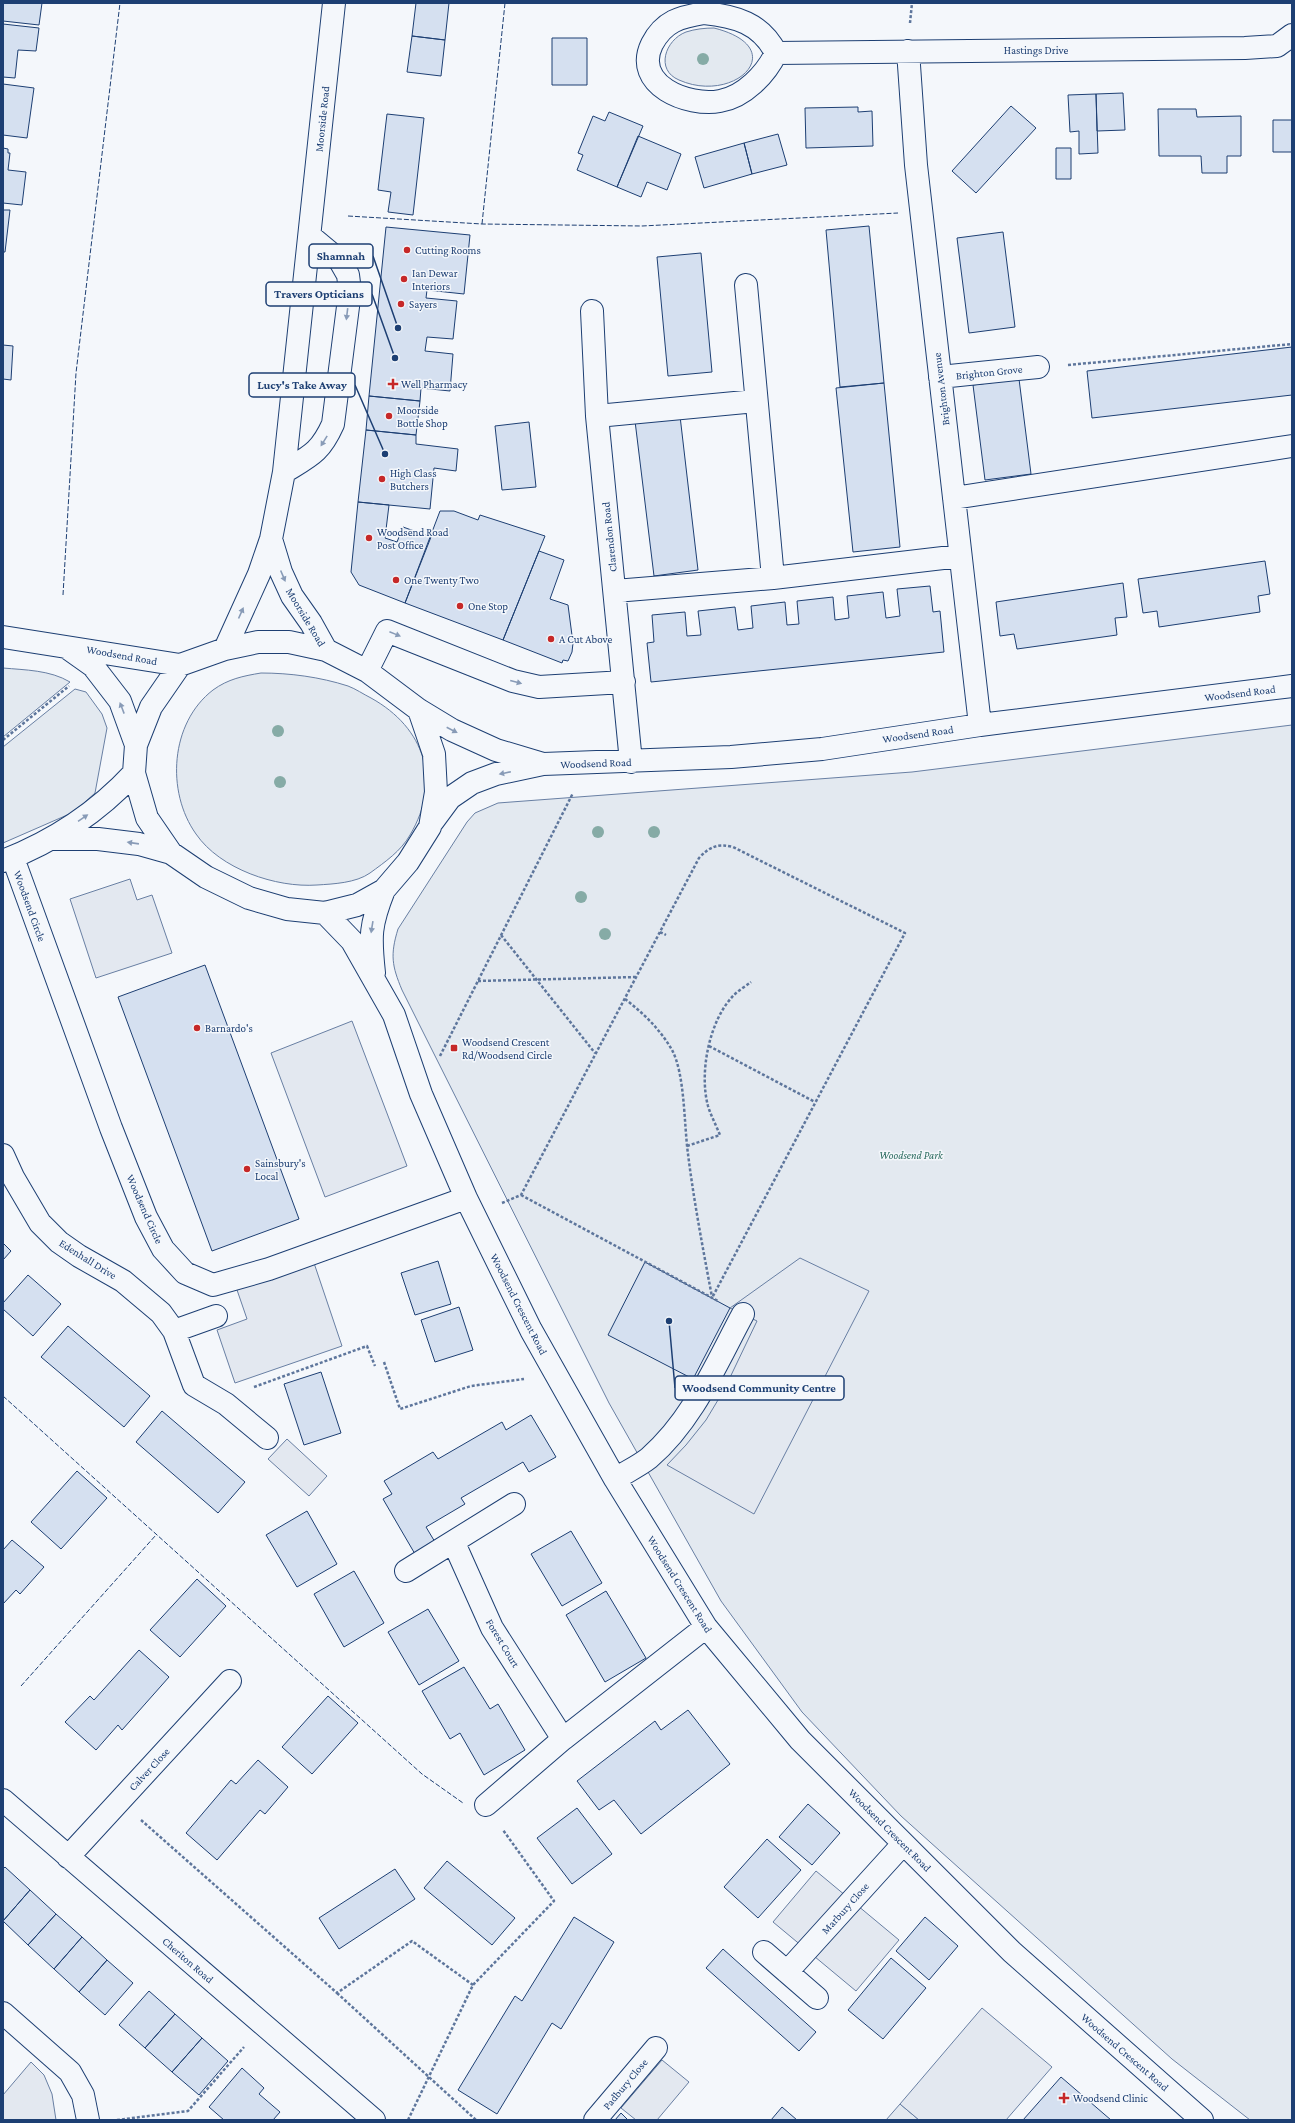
<svg xmlns="http://www.w3.org/2000/svg" width="1295" height="2123" font-family="'Crimson Pro',serif">
  <rect width="100%" height="100%" fill="#f4f7fb"/>
  <!-- green -->
  <path fill="#e3e9f0" stroke="#687fa3" d="M714 28C793 48 735 105 679 80 655 70 665 40 686 32 695 29 705 28 714 28Z
    M3 668C25 670 50 670 70 682L3 737Z
    M261 673C290 673 320 677 348 686 356 689 363 694 371 698 425 728 442 781 410 835 401 851 385 862 370 873 356 883 333 884 317 885 276 888 220 869 196 834 166 792 170 723 213 690 228 679 243 676 261 673Z
    M75 689 86 692 102 714 107 728 95 793 74 812 3 843V747Z
    M1292 725V2120H1250L1172 2059 901 1816 802 1712 721 1601 609 1403 402 990C392 966 390 955 398 929L467 822 475 813 498 803 912 772Z
    M900 2104 919 2120H886Z"/>
  <!-- parking -->
  <path fill="#e3e8f0" stroke="#687fa3" d="M130 879 137 900 152 895 172 953 96 978 70 899Z
    M352 1021 407 1166 325 1197 271 1053Z
    M800 1258 869 1291 754 1514 667 1465 686 1445 706 1420 724 1390 757 1321 730 1308Z
    M313 1260 342 1346 235 1383 217 1330 247 1319 236 1287Z
    M287 1439 327 1476 309 1496 268 1459Z
    M816 1871 899 1940 856 1991 773 1922Z
    M982 2008 1052 2067 1006 2120H919L900 2104Z
    M662 2060 689 2082 657 2120H636L621 2108Z
    M31 2062 44 2075 52 2094 56 2120H3V2095Z"/>
  <!-- building -->
  <path fill="#d5e0f0" stroke="#1d3f73" d="M3 3H42L39 25 3 21Z
    M416 3H449L445 40 412 36Z
    M3 24 39 28 36 51 18 50 15 78 3 77Z
    M412 36 445 40 441 76 407 72Z
    M552 38H587V85H552Z
    M3 84 34 88 27 138 3 135Z
    M1123 93 1125 130 1097 131 1096 94Z
    M1096 94 1098 153 1079 154V131L1070 132 1068 95Z
    M1011 106 1036 128 976 193 952 171Z
    M858 107V112L872 111 873 146 806 148 805 108Z
    M1158 109H1196L1197 117 1241 116V156H1227V173H1202L1201 156H1159Z
    M609 112 643 126 617 187 577 170 583 155 578 153 593 116 605 121Z
    M387 114 424 118 413 215 388 212 391 192 378 190Z
    M1273 120H1292V152H1273Z
    M778 134 787 165 752 174 744 143Z
    M638 136 681 154 667 190 647 182 641 197 617 187Z
    M744 143 752 174 704 188 695 157Z
    M3 148 8 149V153H10L8 170 26 172 22 205 3 203Z
    M1056 148H1071V179H1056Z
    M3 210H10L5 252H3Z
    M869 226 884 383 840 387 826 230Z
    M386 227 470 235 464 294 427 290 426 298 457 301 453 339 427 337 425 351 453 354 450 391 421 388 420 401 369 396Z
    M1003 232 1015 327 969 333 957 238Z
    M701 253 712 372 668 376 657 257Z
    M3 345 13 346 11 380 3 379Z
    M1292 347V395L1092 418 1087 371Z
    M1019 379 1031 474 985 480 973 385Z
    M884 383 900 547 853 552 836 388Z
    M369 396 420 401 416 435 366 430Z
    M680 416 698 570 654 576 635 421Z
    M529 422 536 487 502 490 495 426Z
    M366 430 416 435V444L458 449 456 471 434 468 430 509 358 502Z
    M358 502 389 505 385 538 397 542 403 527 431 537 405 603 359 585 351 572Z
    M440 511H454L478 520 480 515 545 536 503 640 405 603Z
    M539 551 564 560 550 599 568 605 573 643 572 652 568 661 563 660 562 663 503 640Z
    M1265 561 1270 594 1258 596 1260 612 1159 627 1157 611 1143 613 1138 579Z
    M1123 583 1127 617 1115 618 1117 635 1017 649 1014 634 1000 636 996 602Z
    M930 586 933 612 940 611 944 652 651 682 647 643 654 642 652 615 685 612 687 636 701 635 698 611 735 607 738 630 753 628 751 606 785 602 787 625 799 624 797 601 833 597 835 620 849 618 847 596 883 592 886 618 900 616 897 589Z
    M205 965 299 1219 212 1251 118 997Z
    M3 1243 11 1251 3 1260Z
    M438 1261 451 1304 415 1315 401 1273Z
    M645 1262 730 1308 693 1379 608 1335Z
    M28 1275 61 1304 33 1336 3 1309V1303Z
    M459 1307 473 1350 435 1362 421 1320Z
    M68 1326 150 1396 124 1427 41 1357Z
    M321 1372 341 1433 304 1445 284 1384Z
    M162 1411 245 1482 218 1513 136 1442Z
    M531 1415 556 1457 529 1472 523 1462 461 1498 465 1504 426 1527 435 1542 415 1554 383 1499 392 1494 384 1481 433 1452 438 1459 502 1422 506 1430Z
    M77 1471 107 1498 61 1549 31 1522Z
    M307 1511 337 1564 297 1587 266 1535Z
    M571 1531 602 1583 562 1606 531 1554Z
    M12 1540 44 1567 20 1594 16 1590 3 1604V1550Z
    M354 1571 384 1623 344 1647 314 1594Z
    M197 1579 226 1606 180 1657 150 1630Z
    M606 1591 646 1658 605 1682 566 1615Z
    M428 1609 459 1661 419 1685 388 1632Z
    M139 1650 169 1677 122 1730 118 1725 96 1750 65 1722 90 1696 94 1700Z
    M464 1667 490 1709 498 1704 525 1750 484 1775 460 1733 450 1739 422 1691Z
    M328 1696 358 1723 312 1774 282 1747Z
    M688 1710 730 1764 641 1834 614 1800 599 1810 577 1781 655 1721 661 1730Z
    M258 1760 288 1787 265 1814 260 1810 217 1860 186 1833 231 1780 236 1784Z
    M808 1804 840 1833 812 1865 779 1837Z
    M577 1808 612 1854 572 1884 537 1838Z
    M767 1839 801 1870 758 1918 724 1887Z
    M447 1861 515 1918 492 1945 424 1888Z
    M5 1867 30 1890 3 1921V1869Z
    M395 1869 415 1899 339 1949 319 1918Z
    M30 1890 56 1914 28 1945 3 1921Z
    M56 1914 82 1937 54 1969 28 1945Z
    M574 1917 614 1942 561 2029 552 2023 497 2114 458 2090 515 1996 522 2001Z
    M925 1917 958 1946 929 1980 896 1951Z
    M82 1937 107 1960 79 1992 54 1969Z
    M723 1949 816 2032 799 2051 706 1968Z
    M891 1958 926 1988 883 2039 848 2010Z
    M107 1960 133 1983 105 2015 79 1992Z
    M149 1991 175 2014 145 2048 119 2025Z
    M175 2014 202 2038 172 2072 145 2048Z
    M202 2038 228 2061 199 2095 172 2072Z
    M242 2068 264 2088 259 2094 280 2112 273 2120H224L209 2107Z
    M1061 2077 1111 2120H1023Z
    M782 2107 797 2120H771Z
    M621 2113 628 2120H615Z"/>
  <g fill="none" stroke-linecap="round" stroke-linejoin="round">
    <defs>
      <path id="minor" d="M704 13C735 16 761 23 776 53 766 74 744 97 720 101 688 107 632 85 652 44 664 21 680 17 704 13Z
        M908 51 916 165 980 725
        M776 53 1245 48 1277 46 1292 35
        M746 285 773 578
        M592 311 597 416 631 762
        M940 377 1038 367
        M597 416 756 401
        M284 472C310 456 320 453 333 424L350 291 348 275 340 261 310 236
        M954 498 1292 446
        M271 539 281 572 292 596 311 623 326 650
        M615 591 773 578 960 556
        M3 637 180 665
        M69 649 93 666 120 701 136 745
        M225 649 259 574 271 539 284 472 334 3
        M367 671 387 631 513 681 539 687 624 682
        M419 710 434 754 436 792 430 827 408 862 384 890 357 905 325 913 287 909 249 898 206 877 171 853 147 818 134 773 136 745 151 707 180 665 225 649 258 642H289L326 650 367 671 419 710 452 730 496 750 543 764
        M433 821 450 798 472 783 496 774 543 764 731 757 822 749 980 725 1292 686
        M50 839H98L139 844 171 853
        M13 858 111 1128 146 1217 163 1249 185 1273 213 1285 269 1269 466 1198
        M3 861C52 842 98 812 134 773
        M325 913 352 941 394 1015 421 1094 466 1198 531 1330 615 1479 706 1627 800 1740 1012 1952 1202 2120
        M374 973C370 936 370 925 384 890
        M3 1155 13 1177 40 1223 59 1242 79 1256 123 1281 161 1313 174 1331 194 1385 226 1404 267 1438
        M174 1331 216 1316
        M615 1479C626 1472 639 1466 649 1458 693 1420 716 1364 743 1314
        M454 1543 492 1628 563 1739
        M406 1571 514 1504
        M3 1800 374 2120
        M486 1805 563 1739 706 1627
        M68 1857 230 1681
        M764 1952 817 1998
        M787 1972 903 1844
        M3 2013 70 2072 83 2095 88 2120
        M595 2120 656 2048"/>
    </defs>
    <!-- minor casing -->
    <use href="#minor" stroke="#1d3f73" stroke-width="24"/>
    <!-- path -->
    <path stroke="#5e769c" stroke-width="2.5" stroke-dasharray="3 2" stroke-linecap="butt" d="M910 23 912 3
      M1068 365 1292 344
      M3 740 69 686
      M660 932 666 935
      M501 935 595 1053
      M478 981 636 977
      M625 999C643 1013 660 1029 672 1050 685 1074 684 1125 688 1154 694 1202 703 1249 712 1297
      M709 1046 815 1102
      M440 1056 573 793
      M687 1146 720 1135C716 1125 711 1116 708 1106 699 1073 709 1020 734 995 739 990 746 986 751 982
      M521 1195 718 1301
      M502 1203 521 1195 699 858C709 847 718 843 733 847L905 933 712 1298
      M384 1362 400 1409 471 1386 524 1379
      M254 1387 367 1346 375 1366
      M141 1820 337 1993 412 1941 473 1985
      M337 1993 476 2120
      M117 2120 188 2111 244 2047
      M408 2120 473 1985 554 1901 503 1830"/>
    <!-- minor -->
    <use href="#minor" stroke="#f4f7fb" stroke-width="22"/>
    <!-- fence -->
    <path stroke="#1d3f73" stroke-width="1" stroke-dasharray="5 2" stroke-linecap="butt" d="M348 216 482 224 642 226 898 213
      M482 224 505 3
      M63 595 76 373 120 3
      M3 1396 422 1774 463 1803
      M21 1686 156 1535"/>
  </g>
  <!-- trees -->
  <g fill="#86aba6">
    <circle cx="703" cy="59" r="6"/>
    <circle cx="278" cy="731" r="6"/>
    <circle cx="280" cy="782" r="6"/>
    <circle cx="598" cy="832" r="6"/>
    <circle cx="654" cy="832" r="6"/>
    <circle cx="581" cy="897" r="6"/>
    <circle cx="605" cy="934" r="6"/>
  </g>
  <!-- one-way arrows -->
  <defs><path id="oneway-solid" d="M-6-.8H1V-3.2L6.5 0L1 3.2V.8H-6Z"/></defs>
  <g fill="#889bb7">
    <use href="#oneway-solid" transform="translate(347 314) rotate(97)"/>
    <use href="#oneway-solid" transform="translate(324 441) rotate(122)"/>
    <use href="#oneway-solid" transform="translate(283 576) rotate(67)"/>
    <use href="#oneway-solid" transform="translate(241 613) rotate(-66)"/>
    <use href="#oneway-solid" transform="translate(395 634) rotate(22)"/>
    <use href="#oneway-solid" transform="translate(516 682) rotate(15)"/>
    <use href="#oneway-solid" transform="translate(122 708) rotate(-111)"/>
    <use href="#oneway-solid" transform="translate(452 730) rotate(27)"/>
    <use href="#oneway-solid" transform="translate(505 773) rotate(168)"/>
    <use href="#oneway-solid" transform="translate(83 818) rotate(-34)"/>
    <use href="#oneway-solid" transform="translate(133 843) rotate(-172)"/>
    <use href="#oneway-solid" transform="translate(372 927) rotate(99)"/>
  </g>
  <!-- markers -->
  <g fill="#c62828" stroke="#f4f7fb" stroke-width="1.5">
    <circle cx="407" cy="250" r="4"/>
    <circle cx="404" cy="279" r="4"/>
    <circle cx="401" cy="304" r="4"/>
    <path d="M391 378h4v4h4v4h-4v4h-4v-4h-4v-4h4z"/>
    <circle cx="389" cy="416" r="4"/>
    <circle cx="382" cy="479" r="4"/>
    <circle cx="369" cy="538" r="4"/>
    <circle cx="396" cy="580" r="4"/>
    <circle cx="460" cy="606" r="4"/>
    <circle cx="551" cy="639" r="4"/>
    <circle cx="197" cy="1028" r="4"/>
    <rect x="450" y="1044" width="8" height="8" rx="2"/>
    <circle cx="247" cy="1169" r="4"/>
    <path d="M1062 2092h4v4h4v4h-4v4h-4v-4h-4v-4h4z"/>
  </g>
  <g text-anchor="middle" stroke-width="3" stroke-linejoin="round" paint-order="stroke">
    <!-- street labels -->
    <g font-size="11" fill="#1d3f73" stroke="#f4f7fb">
      <text x="1036" y="54">Hastings Drive</text>
      <text transform="translate(322 119) rotate(-84)" y="4">Moorside Road</text>
      <text transform="translate(989 372) rotate(-6)" y="4">Brighton Grove</text>
      <text transform="translate(941 389) rotate(-97)" y="4">Brighton Avenue</text>
      <text transform="translate(609 537) rotate(-96)" y="4">Clarendon Road</text>
      <text transform="translate(306 617) rotate(59)" y="4">Moorside Road</text>
      <text transform="translate(122 655) rotate(10)" y="4">Woodsend Road</text>
      <text transform="translate(1240 693) rotate(-7)" y="4">Woodsend Road</text>
      <text transform="translate(918 734) rotate(-8)" y="4">Woodsend Road</text>
      <text transform="translate(596 763) rotate(-2)" y="4">Woodsend Road</text>
      <text transform="translate(30 906) rotate(70)" y="4">Woodsend Circle</text>
      <text transform="translate(145 1209) rotate(66)" y="4">Woodsend Circle</text>
      <text transform="translate(88 1259) rotate(32)" y="4">Edenhall Drive</text>
      <text transform="translate(519 1304) rotate(63)" y="4">Woodsend Crescent Road</text>
      <text transform="translate(680 1584) rotate(58)" y="4">Woodsend Crescent Road</text>
      <text transform="translate(503 1643) rotate(59)" y="4">Forest Court</text>
      <text transform="translate(149 1769) rotate(-47)" y="4">Calver Close</text>
      <text transform="translate(890 1830) rotate(45)" y="4">Woodsend Crescent Road</text>
      <text transform="translate(845 1908) rotate(-48)" y="4">Marbury Close</text>
      <text transform="translate(188 1960) rotate(41)" y="4">Cheriton Road</text>
      <text transform="translate(1125 2052) rotate(41)" y="4">Woodsend Crescent Road</text>
      <text transform="translate(625 2084) rotate(-50)" y="4">Padbury Close</text>
    </g>
    <!-- poi labels -->
    <g font-size="11" fill="#1d3f73" stroke="#f4f7fb" text-anchor="start">
      <text x="415" y="254">Cutting Rooms</text>
      <text x="412" y="277">Ian Dewar<tspan x="412" dy="13">Interiors</tspan></text>
      <text x="409" y="308">Sayers</text>
      <text x="401" y="388">Well Pharmacy</text>
      <text x="397" y="414">Moorside<tspan x="397" dy="13">Bottle Shop</tspan></text>
      <text x="390" y="477">High Class<tspan x="390" dy="13">Butchers</tspan></text>
      <text x="377" y="536">Woodsend Road<tspan x="377" dy="13">Post Office</tspan></text>
      <text x="404" y="584">One Twenty Two</text>
      <text x="468" y="610">One Stop</text>
      <text x="559" y="643">A Cut Above</text>
      <text x="205" y="1032">Barnardo's</text>
      <text x="462" y="1046">Woodsend Crescent<tspan x="462" dy="13">Rd/Woodsend Circle</tspan></text>
      <text x="255" y="1167">Sainsbury's<tspan x="255" dy="13">Local</tspan></text>
      <text x="1073" y="2102">Woodsend Clinic</text>
    </g>
    <!-- park labels -->
    <g font-size="11" font-style="italic" fill="#2c6c60" stroke="#f4f7fb">
      <text x="911" y="1159">Woodsend Park</text>
    </g>
  </g>
  <!-- callouts -->
  <path fill="none" stroke="#1d3f73" stroke-width="1.5" d="M398 328L373 256M395 358L372 294M385 454L355 385M669 1321L675 1388"/>
  <g fill="#1d3f73" stroke="#f4f7fb" stroke-width="1.5">
    <circle cx="398" cy="328" r="4"/>
    <circle cx="395" cy="358" r="4"/>
    <circle cx="385" cy="454" r="4"/>
    <circle cx="669" cy="1321" r="4"/>
  </g>
  <g fill="#f4f7fb" stroke="#1d3f73" stroke-width="1.5">
    <rect x="309" y="244" width="64" height="24" rx="4"/>
    <rect x="266" y="282" width="106" height="24" rx="4"/>
    <rect x="249" y="373" width="106" height="24" rx="4"/>
    <rect x="675" y="1376" width="169" height="24" rx="4"/>
  </g>
  <g font-size="12" text-anchor="middle" font-weight="bold" fill="#1d3f73">
    <text x="341" y="260">Shamnah</text>
    <text x="319" y="298">Travers Opticians</text>
    <text x="302" y="389">Lucy's Take Away</text>
    <text x="759" y="1392">Woodsend Community Centre</text>
  </g>
  <!-- border -->
  <rect width="1295" height="2123" fill="none" stroke="#1d3f73" stroke-width="8"/>
</svg>
